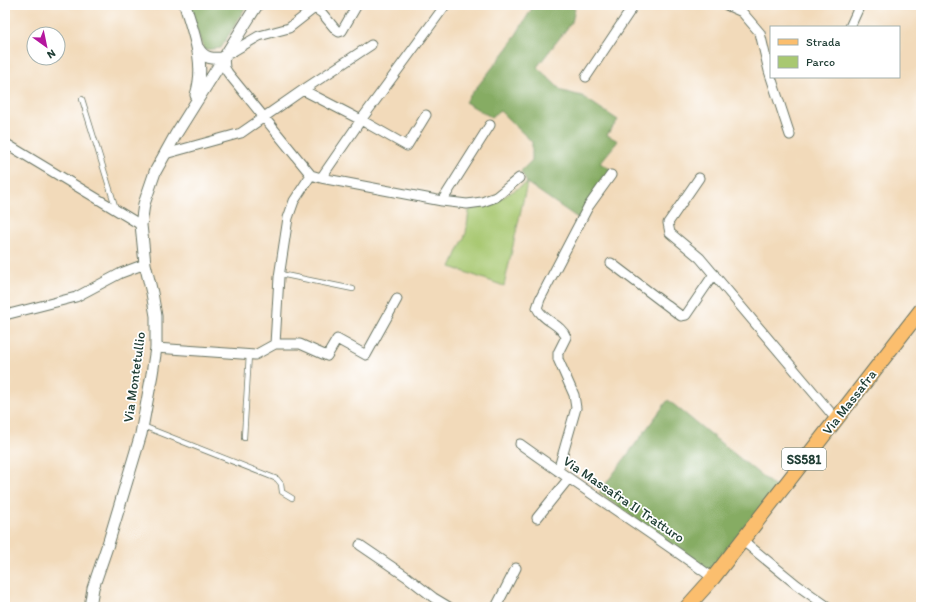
<svg xmlns="http://www.w3.org/2000/svg" width="926" height="612" font-family="Itim,sans-serif">
  <rect width="100%" height="100%" fill="#fff"/>
  <filter id="ink" filterUnits="userSpaceOnUse"><feTurbulence type="fractalNoise" baseFrequency=".025" numOctaves="2"/><feDisplacementMap in="SourceGraphic" scale="8" xChannelSelector="R" yChannelSelector="G"/><feConvolveMatrix kernelMatrix="1 2 1 2 8 2 1 2 1" color-interpolation-filters="sRGB"/></filter>
  <filter id="wash" filterUnits="userSpaceOnUse"><feTurbulence type="fractalNoise" baseFrequency=".012" numOctaves="4" result="noise"/><feDisplacementMap in="SourceGraphic" scale="16" xChannelSelector="R" yChannelSelector="G"/><feGaussianBlur stdDeviation="0.9" result="paint"/><feColorMatrix in="noise" values="0 0 0 0 0 0 0 0 0 0 0 0 0 0 0 0 0 1.4 0 .05"/><feComposite in="paint" operator="in"/></filter>
  <g filter="url(#wash)">
    <rect width="100%" height="100%" fill="#f2daba"/>
    <!-- green -->
    <path fill="#a8c871" stroke="#648252" d="M527 183 504 286 451 267 466 233 469 211 475 207 498 200Z"/>
    <!-- forest -->
    <path fill="#86ac63" stroke="#52744c" d="M190 5H247L221 48 204 50 193 20Z
      M534 5H569L575 9 572 22 537 67 562 91 582 96 618 120 607 135 618 141 600 163 615 172 582 221 527 183 521 171 532 160V142L500 111 491 117 465 102 508 48Z
      M668 400 779 490 711 574 599 493Z"/>
  </g>
  <g filter="url(#ink)">
    <g fill="none" stroke-linecap="round" stroke-linejoin="round">
      <defs>
        <path id="service" d="M82 99 116 209
          M280 274 353 289
          M143 426 277 479 281 484 282 492 292 498
          M244 438 249 354"/>
        <path id="minor" d="M726 5 742 12 760 33 769 71 790 135
          M850 27 860 5
          M227 54 230 53 259 36 289 28 312 10 316 9 322 13 336 30 339 32 342 31 357 5
          M224 58 225 68 228 73 311 175 321 178 442 201 467 204 482 202 496 197 519 178
          M586 77 634 5
          M303 90 361 120 407 146 426 115
          M5 143 141 225
          M165 154 241 133 303 90 371 45
          M321 178 361 120 444 7
          M699 178 668 223 670 233 700 258 836 419
          M442 201 490 125
          M611 263 681 316 686 315 714 274
          M5 315 76 297 121 273 145 264
          M275 344 279 277 288 218 294 201 311 175
          M156 348 255 355 275 344H300L327 356 337 339 366 355 397 299
          M520 444C584 490 650 532 713 578
          M558 471 576 408 574 395 558 359V353L566 337C561 324 543 321 537 308L540 299 588 207 611 175
          M537 518 569 478
          M742 540 797 585 828 607
          M360 545 407 577 434 598 449 607
          M496 607 516 568"/>
        <path id="tertiary" d="M185 5C194 35 206 64 196 95
          M198 48C204 59 213 59 224 58
          M90 607 93 588 109 541 141 434 152 374 156 348V316L152 293 145 264 142 234 141 225 144 204 155 172 176 134 257 5"/>
        <path id="primary" d="M687 607 713 578 921 310"/>
      </defs>
      <!-- service casing -->
      <use href="#service" stroke="#697463" stroke-width="6"/>
      <!-- minor casing -->
      <use href="#minor" stroke="#697463" stroke-width="11"/>
      <!-- tertiary casing -->
      <use href="#tertiary" stroke="#697463" stroke-width="13"/>
      <!-- primary casing -->
      <use href="#primary" stroke="#697463" stroke-width="16"/>
      <!-- service -->
      <use href="#service" stroke="#fff" stroke-width="4.5"/>
      <!-- minor -->
      <use href="#minor" stroke="#fff" stroke-width="9"/>
      <!-- tertiary -->
      <use href="#tertiary" stroke="#fff" stroke-width="11"/>
      <!-- primary -->
      <use href="#primary" stroke="#fbbe6e" stroke-width="14"/>
    </g>
  </g>
  <g text-anchor="middle" stroke-width="3.5" stroke-linejoin="round" paint-order="stroke">
    <!-- shield labels -->
    <rect fill="#fff" stroke="#627771" stroke-width="1" x="782" y="448" width="44" height="22" rx="3"/>
    <g font-size="13" font-weight="bold" fill="#1f3d34">
      <text x="804" y="464">SS581</text>
    </g>
    <!-- street labels -->
    <g font-size="14" fill="#1f3d34" stroke="#fff">
      <text transform="translate(134 377) rotate(-82)" y="5">Via Montetullio</text>
      <text transform="translate(849 402) rotate(-52)" y="5">Via Massafra</text>
      <text transform="translate(624 499) rotate(34)" y="5">Via Massafra II Tratturo</text>
    </g>
  </g>
  <!-- margin -->
  <rect width="926" height="612" fill="none" stroke="#fff" stroke-width="20"/>
  <!-- legend -->
  <rect x="770" y="26" width="130" height="52" fill="#ffffff" stroke="#a5b1ae"/>
  <rect x="778" y="39" width="20" height="6" fill="#fbbe6e" stroke="#a5b1ae"/>
  <text x="806" y="46" font-size="12" fill="#1f3d34">Strada</text>
  <rect x="778" y="56" width="20" height="12" fill="#a8c871" stroke="#a5b1ae"/>
  <text x="806" y="66" font-size="12" fill="#1f3d34">Parco</text>
  <!-- north arrow -->
  <g transform="translate(46 46) rotate(147)"><circle r="19" fill="#ffffff" stroke="#a5b1ae"/>
  <path d="M0-3L7 15L0 10L-7 15Z" fill="#b5179e"/>
  <text y="-6" font-size="11" font-weight="bold" text-anchor="middle" fill="#1f3d34">N</text>
  </g>
</svg>
